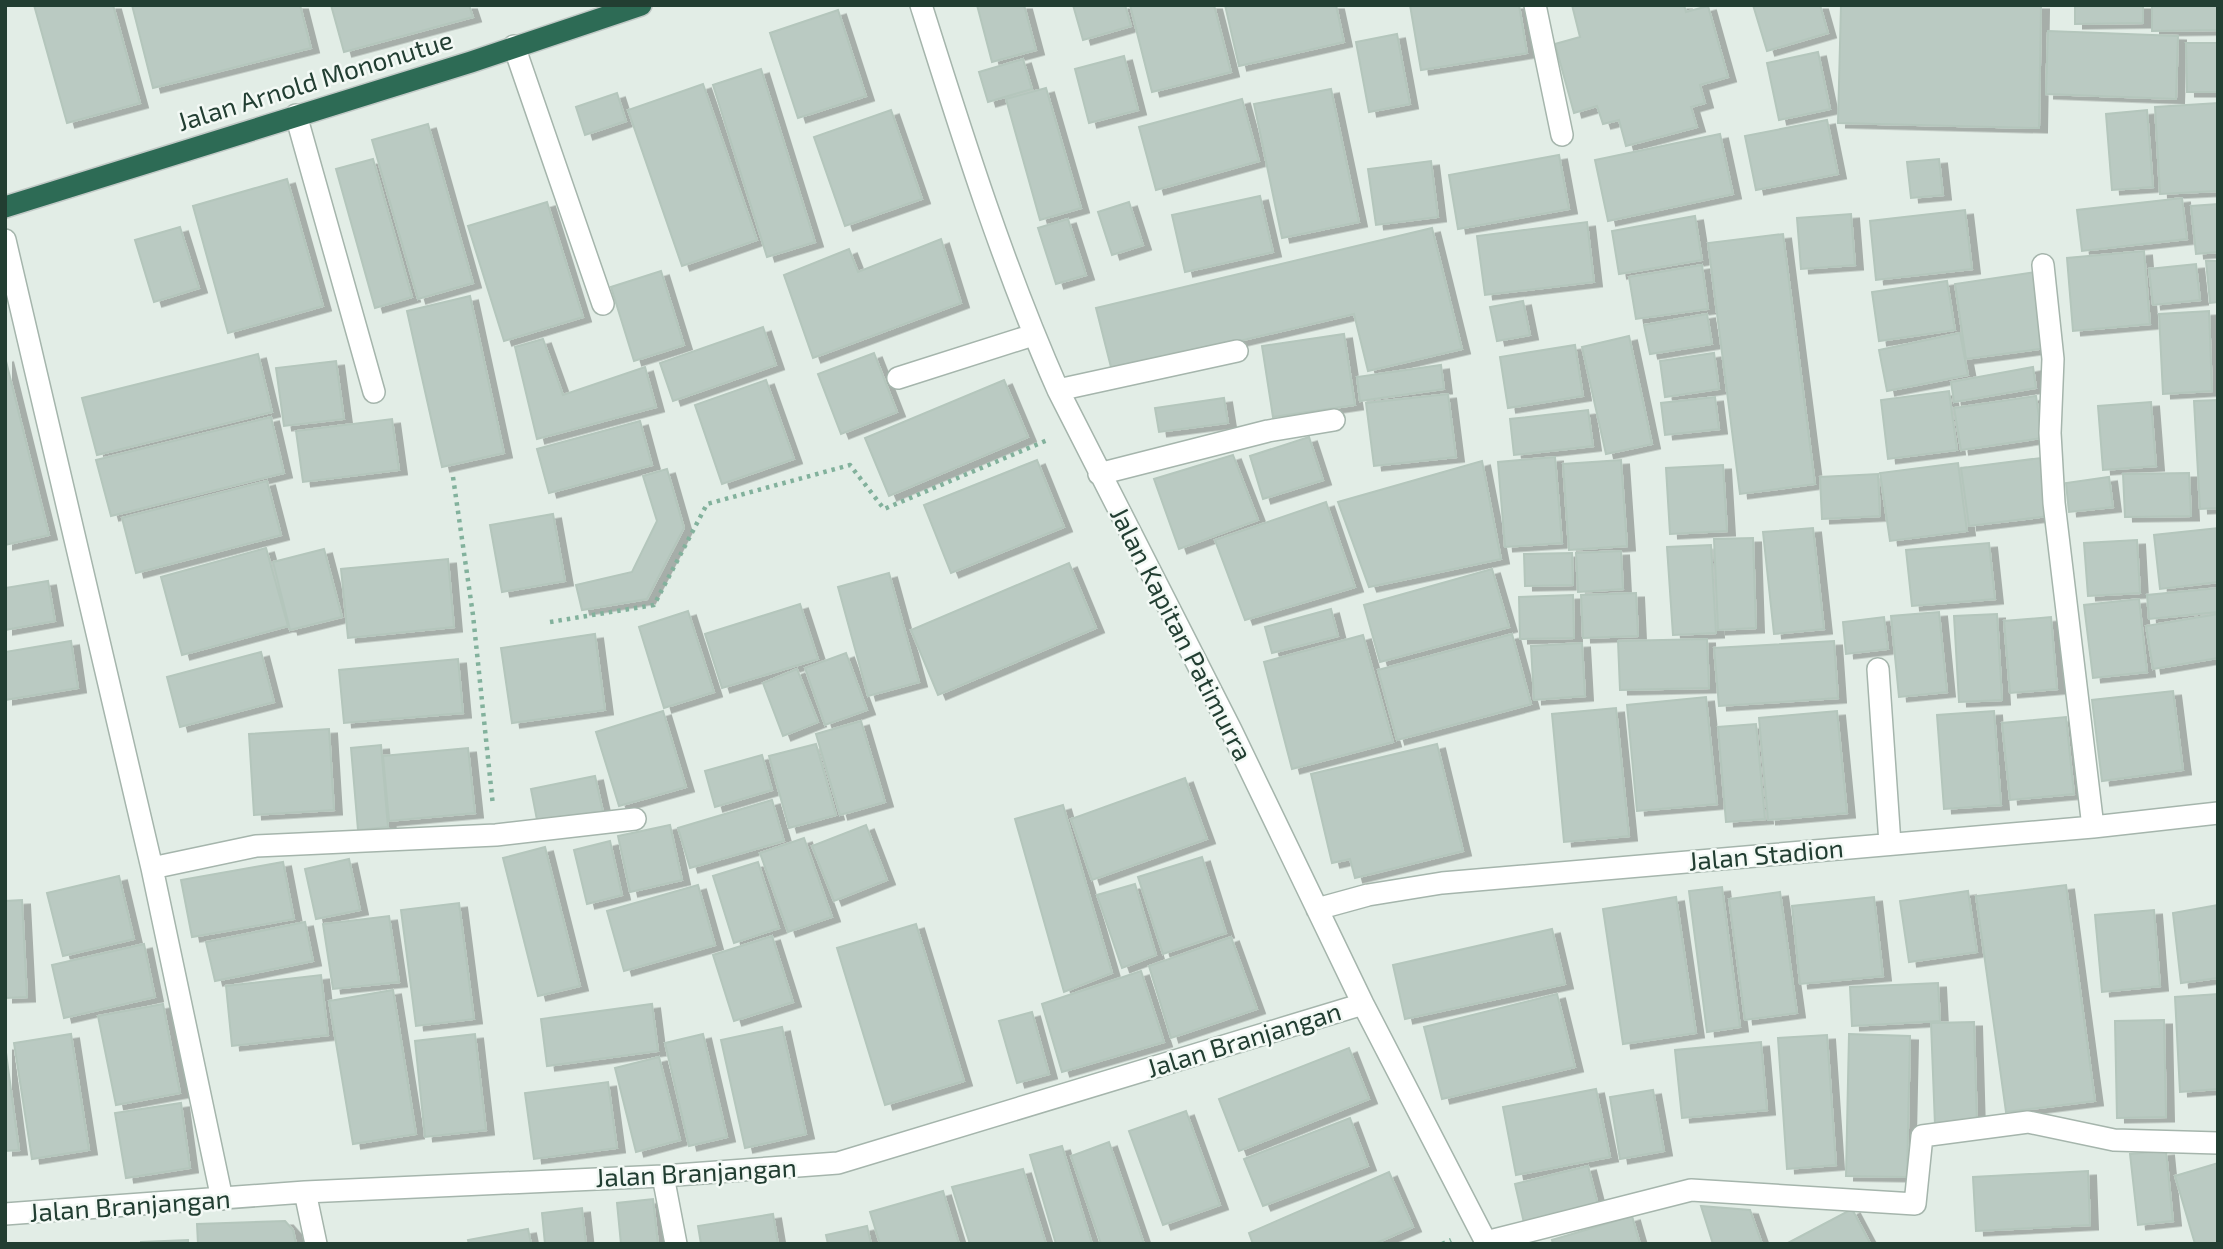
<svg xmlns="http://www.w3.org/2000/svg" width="2223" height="1249" font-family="'Exo 2',sans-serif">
  <defs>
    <filter id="shadow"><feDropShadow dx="8" dy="4.5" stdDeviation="0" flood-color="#0004"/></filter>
  </defs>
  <rect width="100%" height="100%" fill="#e2ede6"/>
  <!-- building -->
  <path fill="#bacac2" stroke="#b4c6bc" stroke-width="2" filter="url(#shadow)" d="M34 5H113L140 103 67 123Z
    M132 5H300L311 48 153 88Z
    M331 5H469L473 17 344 52Z
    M977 5H1024L1036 50 992 62Z
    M1073 5H1125L1131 26 1083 40Z
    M1130 5H1214L1231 72 1152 92Z
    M1225 5H1336L1344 42 1239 66Z
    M1410 5H1519L1527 53 1421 70Z
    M1572 5H1684L1686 12 1708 6 1728 77 1700 85 1705 103 1691 107 1697 127 1626 146 1619 120 1603 124 1597 106 1574 113 1555 44 1580 37Z
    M1753 5H1820L1828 33 1767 51Z
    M1841 5H2041L2039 128 1838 123Z
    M2075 5H2143V23L2075 24Z
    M2152 5H2218V30L2152 31Z
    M838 10 866 96 798 118 770 33Z
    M2048 31 2178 36 2176 99 2046 94Z
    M1397 34 1410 104 1369 112 1356 42Z
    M2186 43H2218V92H2187Z
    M1818 52 1830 109 1779 120 1767 63Z
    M1124 56 1138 110 1089 123 1075 69Z
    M1023 59 1032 89 988 102 979 72Z
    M761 69 815 242 767 257 713 85Z
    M703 84 757 240 682 266 628 110Z
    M1046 88 1081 208 1040 220 1006 99Z
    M1331 89 1359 222 1282 238 1254 104Z
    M617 93 626 121 585 135 576 107Z
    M1242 99 1259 161 1156 190 1139 127Z
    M2218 103V191L2160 194 2155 107Z
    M891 110 922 199 845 226 814 137Z
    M2147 110 2153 187 2112 190 2106 114Z
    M1827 120 1838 174 1756 190 1745 136Z
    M428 124 473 283 418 299 372 140Z
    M1720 134 1733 194 1608 221 1595 160Z
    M1559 155 1569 209 1458 229 1449 175Z
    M373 159 412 297 375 308 336 169Z
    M1939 159 1943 195 1911 198 1907 162Z
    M1431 161 1438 217 1376 225 1368 169Z
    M287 179 323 306 228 333 193 206Z
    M1260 196 1273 252 1185 272 1172 215Z
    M2182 198 2187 239 2082 251 2077 210Z
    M547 202 583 317 504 341 468 226Z
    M1129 202 1143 245 1112 255 1098 212Z
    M2218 204V252L2196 254 2191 206Z
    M1965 210 1972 269 1876 280 1870 221Z
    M1851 214 1855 265 1801 269 1797 218Z
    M1695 216 1702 260 1619 274 1612 231Z
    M1068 219 1086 275 1056 284 1038 228Z
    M1587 222 1594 282 1485 295 1477 236Z
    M180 227 199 288 154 302 135 240Z
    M1432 228 1462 349 1368 371 1354 314 1112 371 1096 308Z
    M1783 234 1815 484 1740 494 1708 243Z
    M941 239 961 303 813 358 784 275 849 249 858 272Z
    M2144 251 2150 324 2073 331 2067 258Z
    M2206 261H2218V302L2210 303Z
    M2196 264 2200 300 2153 305 2149 269Z
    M1702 265 1708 309 1636 319 1629 277Z
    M661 271 684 345 634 361 611 287Z
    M2036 272 2047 348 1966 359 1955 284Z
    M1947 281 1955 330 1879 341 1872 292Z
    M470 296 504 453 442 467 407 311Z
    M1523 301 1530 335 1497 341 1490 307Z
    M2209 311 2212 391 2163 394 2159 314Z
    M1707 314 1712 344 1650 354 1644 325Z
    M763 327 776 365 673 401 660 363Z
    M1960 333 1968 375 1887 391 1879 350Z
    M1344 334 1355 405 1273 417 1262 346Z
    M1629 336 1652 444 1606 454 1582 347Z
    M543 339 563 395 645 367 656 407 537 439 515 347Z
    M1575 345 1583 396 1508 408 1500 357Z
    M874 353 897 412 841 434 818 374Z
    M1714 353 1719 389 1665 397 1660 361Z
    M258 354 272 412 97 455 82 398Z
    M5 357 49 535 5 545Z
    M336 361 344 419 284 426 276 368Z
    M1441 365 1444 389 1360 401 1357 377Z
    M2033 367 2036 388 1954 402 1951 382Z
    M766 380 794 459 722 484 695 405Z
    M1004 380 1028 437 889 496 865 438Z
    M1949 391 1957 450 1888 459 1881 400Z
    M1448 394 1456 457 1374 466 1366 403Z
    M2036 396 2042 438 1961 450 1954 408Z
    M1715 397 1719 429 1665 435 1661 403Z
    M1224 398 1228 423 1159 432 1155 408Z
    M2218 400V508L2200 509 2194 401Z
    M2151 402 2156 466 2103 470 2098 406Z
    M1588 410 1593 446 1514 455 1510 419Z
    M271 417 284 473 111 516 96 460Z
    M392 419 399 470 303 482 296 431Z
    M640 421 652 465 549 493 537 449Z
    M1309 437 1323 480 1263 499 1250 456Z
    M1233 455 1258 520 1179 549 1154 479Z
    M1555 457 1562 543 1505 547 1498 462Z
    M2041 458 2049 516 1969 526 1961 468Z
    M1037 460 1064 527 951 573 924 505Z
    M1621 460 1627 546 1569 550 1563 464Z
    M1482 461 1501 559 1369 587 1338 502Z
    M1958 463 1967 531 1890 541 1880 473Z
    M1723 465 1727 531 1670 534 1666 468Z
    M667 469 684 528 647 599 582 610 576 585 632 572 657 521 643 476Z
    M2189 473 2191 516 2125 517 2123 474Z
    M1878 474 1880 516 1822 519 1820 477Z
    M2109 477 2113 507 2069 512 2066 483Z
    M267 481 281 535 136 573 122 518Z
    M1326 502 1355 587 1245 620 1215 540Z
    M553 514 565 581 502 592 490 525Z
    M1813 528 1824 629 1774 634 1763 532Z
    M2218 528V582L2160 589 2154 535Z
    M1753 538 1756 628 1718 630 1714 539Z
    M2137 540 2140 593 2088 596 2084 543Z
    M1989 543 1995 599 1912 606 1906 550Z
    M1711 545 1716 633 1673 635 1667 547Z
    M266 548 288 626 182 655 161 577Z
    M324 549 342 617 290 630 273 562Z
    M1621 551 1623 589 1578 592 1576 553Z
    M1572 553 1573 585 1525 586 1524 554Z
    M448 559 454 627 348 638 341 569Z
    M1069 563 1096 628 938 695 911 630Z
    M1492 569 1509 627 1380 662 1364 605Z
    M889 573 919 682 868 696 838 587Z
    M48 581 55 621 5 630V588Z
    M2218 588V612L2149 619 2147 595Z
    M1636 593 1638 636 1583 638 1581 595Z
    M1573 595 1574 638 1520 639 1519 597Z
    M2139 599 2147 672 2093 678 2084 605Z
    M800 604 818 659 722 688 705 634Z
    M1331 609 1338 636 1272 653 1265 627Z
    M688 611 714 692 664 708 639 627Z
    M1939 612 1947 692 1899 697 1891 616Z
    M1997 614 2002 700 1959 702 1954 616Z
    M2218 614V658L2153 669 2146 626Z
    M1884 617 1888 649 1846 654 1843 622Z
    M2051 617 2057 689 2010 693 2004 621Z
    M595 634 605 710 512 723 501 648Z
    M1512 634 1531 704 1397 740 1378 670Z
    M1363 635 1393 742 1292 769 1264 662Z
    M1707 639 1709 688 1620 690 1618 641Z
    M71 641 78 688 5 700V652Z
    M1834 641 1838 698 1719 706 1714 648Z
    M1582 643 1585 696 1534 700 1531 646Z
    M261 652 274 702 180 727 167 677Z
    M846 653 867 710 825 725 805 668Z
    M458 659 463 713 344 723 339 670Z
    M797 669 818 722 783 736 763 683Z
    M2173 691 2183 770 2102 781 2092 700Z
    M1706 697 1717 804 1637 811 1627 705Z
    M1616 708 1629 836 1564 842 1552 714Z
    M663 711 686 787 619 806 596 732Z
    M1837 711 1847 813 1768 820 1759 718Z
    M1994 711 2001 805 1944 809 1937 715Z
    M2066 717 2074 794 2010 800 2002 723Z
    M861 721 885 802 840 815 816 734Z
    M1756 724 1765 819 1726 822 1718 727Z
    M329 729 334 810 254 815 249 734Z
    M816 744 836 815 789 828 769 756Z
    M1437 744 1463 851 1355 878 1350 859 1332 863 1311 774Z
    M381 745 388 827 358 830 351 748Z
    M468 748 475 813 389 821 383 756Z
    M762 755 772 790 715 807 705 771Z
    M595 776 603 812 538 825 531 789Z
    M1185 778 1207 839 1092 880 1071 819Z
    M772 800 784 841 690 868 678 828Z
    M1063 805 1112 973 1064 992 1015 819Z
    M670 825 682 880 630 892 618 836Z
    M866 825 887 880 834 901 812 846Z
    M804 838 832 917 788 932 760 853Z
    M610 841 622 895 587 904 574 850Z
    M545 847 580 986 538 996 503 858Z
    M1202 857 1226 933 1163 954 1138 877Z
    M349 859 360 910 316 919 305 869Z
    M283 862 294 919 192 937 181 880Z
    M758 862 779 928 734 943 713 876Z
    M119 876 134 939 63 956 47 893Z
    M1135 884 1156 955 1122 968 1097 895Z
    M698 885 715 945 624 971 607 911Z
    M2066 885 2095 1101 2006 1112 1976 896Z
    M1722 887 1740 1027 1707 1032 1689 891Z
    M1968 891 1977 952 1909 962 1900 901Z
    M1780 892 1797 1013 1745 1020 1729 899Z
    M1676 897 1696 1033 1623 1044 1603 909Z
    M1874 897 1883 976 1800 984 1792 906Z
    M22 900 27 997 5 998V901Z
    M459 903 474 1019 416 1026 401 910Z
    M2218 905V978L2181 983 2173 913Z
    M2154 910 2160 986 2102 992 2095 915Z
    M389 916 399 982 333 989 323 924Z
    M305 922 313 961 215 981 206 942Z
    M916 924 964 1081 885 1105 837 948Z
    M1552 929 1565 984 1405 1019 1393 965Z
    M772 936 793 1002 734 1021 713 955Z
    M1231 937 1257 1009 1171 1038 1149 966Z
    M144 944 155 997 64 1018 52 965Z
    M1141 971 1164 1042 1062 1072 1042 1004Z
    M321 975 328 1035 232 1046 226 986Z
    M1938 983 1940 1021 1852 1026 1850 987Z
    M393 990 416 1134 353 1144 329 1001Z
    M1557 994 1575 1067 1442 1099 1424 1027Z
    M2218 994V1089L2180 1092 2175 997Z
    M163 1004 180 1093 116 1105 98 1016Z
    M652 1004 658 1051 547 1066 541 1019Z
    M1032 1012 1049 1074 1017 1083 999 1021Z
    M2164 1020 2166 1117 2117 1118 2115 1021Z
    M1974 1022 1977 1125H1935L1931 1023Z
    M782 1027 806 1134 745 1148 721 1040Z
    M71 1034 89 1150 32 1159 14 1043Z
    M475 1034 486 1130 425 1137 415 1041Z
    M703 1034 727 1137 689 1146 665 1043Z
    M1849 1034 1910 1036 1907 1177 1846 1176Z
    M1827 1035 1836 1165 1787 1169 1778 1038Z
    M1761 1042 1767 1110 1682 1118 1675 1050Z
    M5 1045 19 1150 5 1151Z
    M1349 1048 1369 1099 1239 1151 1219 1099Z
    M659 1057 680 1140 636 1152 615 1068Z
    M608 1082 617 1148 534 1159 525 1093Z
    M1596 1089 1610 1157 1516 1175 1503 1107Z
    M1653 1090 1664 1151 1620 1159 1610 1097Z
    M181 1103 190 1168 126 1178 115 1113Z
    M1186 1111 1220 1205 1163 1225 1129 1131Z
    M1350 1118 1368 1166 1263 1206 1244 1159Z
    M1109 1142 1144 1244H1101L1071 1156Z
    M1062 1146 1092 1244H1056L1030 1155Z
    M2166 1151 2173 1221 2138 1225 2130 1154Z
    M2218 1163V1244H2195L2175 1176Z
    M1588 1166 1598 1205 1524 1223 1515 1184Z
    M1023 1169 1046 1244H970L952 1187Z
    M2088 1171 2090 1225 1976 1231 1973 1177Z
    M1389 1172 1413 1227 1374 1244H1253L1249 1233Z
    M943 1191 959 1244H880L870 1212Z
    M653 1199 658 1244H621L617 1203Z
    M1701 1206 1750 1210 1762 1244H1713Z
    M582 1208 586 1244H545L542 1213Z
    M1852 1209 1870 1243 1786 1244Z
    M773 1214 778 1244H701L698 1226Z
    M1632 1216 1640 1244H1553L1552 1240Z
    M285 1221 293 1230 296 1244H198L197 1224Z
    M867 1226 871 1244H828L826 1235Z
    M528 1229 531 1244H469L468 1240Z
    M188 1240V1244H141V1242Z"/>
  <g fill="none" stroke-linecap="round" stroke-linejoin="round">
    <defs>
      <path id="minor" d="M921 5C962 135 1003 266 1058 390L1231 730 1363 1004 1487 1244
        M1535 5 1562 135
        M514 46 603 304
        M296 115 374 392
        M5 240 152 868 222 1199
        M2043 265 2053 359 2050 433 2054 503 2093 827
        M898 378 1033 335
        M1058 390 1237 351
        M1099 474 1268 431 1334 420
        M1878 669 1890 844
        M152 868 256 846 496 835 635 819
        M1317 909 1368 895 1442 883 2093 827 2218 813
        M663 1176 676 1244
        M305 1192 316 1244
        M5 1214 305 1192 663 1176 838 1163 1363 1004
        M1486 1242 1691 1190 1915 1204 1922 1136 2028 1122 2114 1140 2218 1143"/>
      <path id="highway" d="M5 207 471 62 641 5"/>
    </defs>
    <!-- minor casing -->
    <use href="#minor" stroke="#a5b5ac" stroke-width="24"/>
    <!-- highway casing -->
    <use href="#highway" stroke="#c1c9c6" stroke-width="24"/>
    <!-- path -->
    <path stroke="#82b19c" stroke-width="4.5" stroke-dasharray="3.5 5" stroke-linecap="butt" d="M453 477 473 615 493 806
      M550 622 654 605 707 504 850 465 884 509 1050 439
      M1442 1244 1451 1240"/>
    <!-- minor -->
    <use href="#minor" stroke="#fff" stroke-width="21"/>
    <!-- highway -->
    <use href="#highway" stroke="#2d6b55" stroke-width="21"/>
  </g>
  <g text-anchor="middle" stroke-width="5" stroke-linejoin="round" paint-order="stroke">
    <!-- street labels -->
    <g font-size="26" fill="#223e32" stroke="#f3f9f5">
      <text transform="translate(315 81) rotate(-17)" y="9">Jalan Arnold Mononutue</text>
      <text transform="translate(1181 634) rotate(63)" y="9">Jalan Kapitan Patimurra</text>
      <text transform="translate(1766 855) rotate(-5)" y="9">Jalan Stadion</text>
      <text transform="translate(1244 1040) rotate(-17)" y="9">Jalan Branjangan</text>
      <text transform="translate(696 1173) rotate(-3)" y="9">Jalan Branjangan</text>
      <text transform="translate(130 1206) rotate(-4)" y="9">Jalan Branjangan</text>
    </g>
  </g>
  <!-- border -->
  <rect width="2223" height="1249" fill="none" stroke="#223e32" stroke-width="14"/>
</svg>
